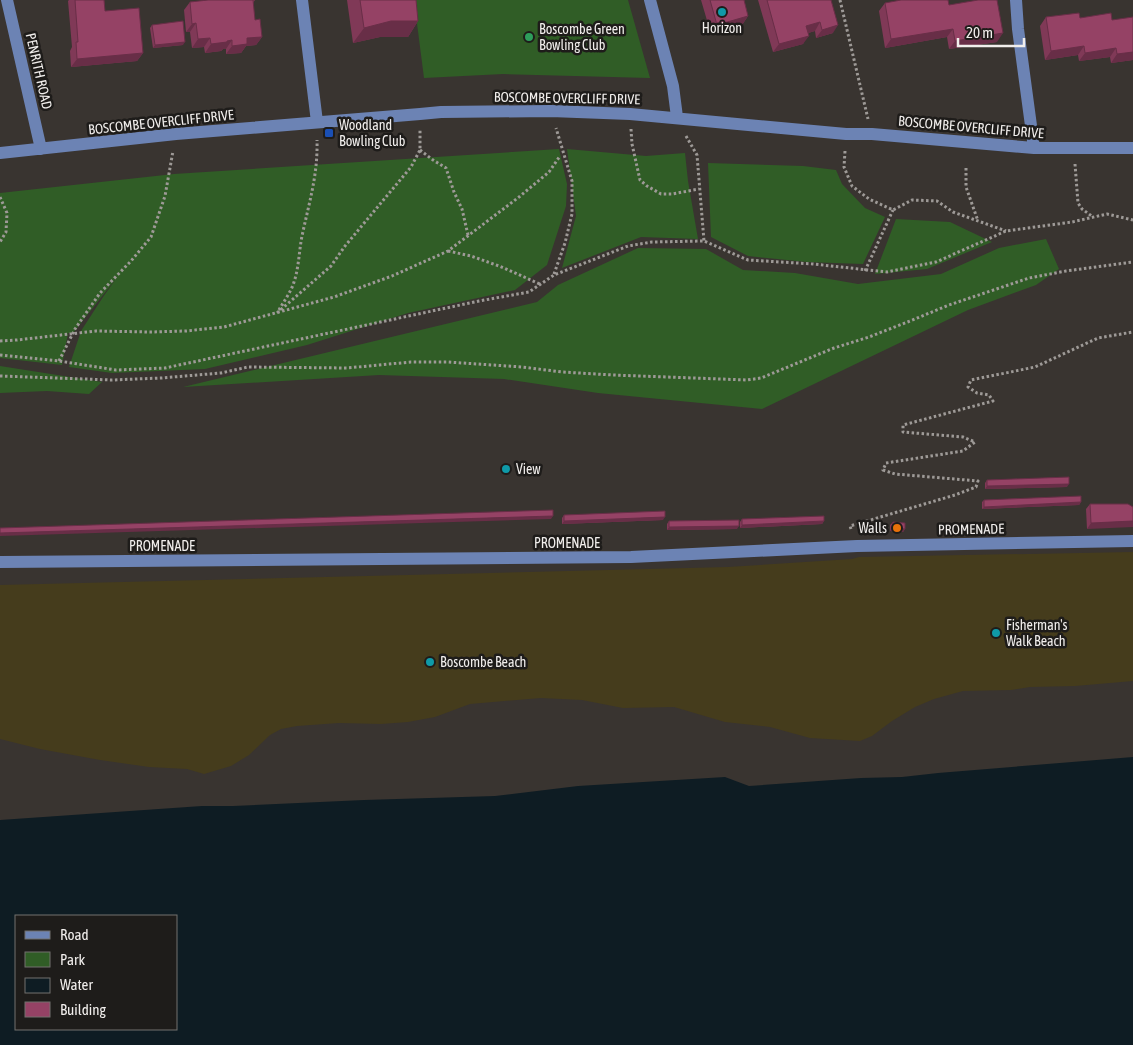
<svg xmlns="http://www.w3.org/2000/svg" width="1133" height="1045" font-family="'Asap Condensed',sans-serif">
  <rect width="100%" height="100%" fill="#393430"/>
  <!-- green -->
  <path fill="#305d26" d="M414 0H628L650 78 503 74 424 78Z
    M559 149 567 184 566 206 547 265 515 290 408 313 307 345 205 369 112 373 69 367 81 331 103 297 118 276 73 333H68L62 365 0 358V193L174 174Z
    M567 149 646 156 685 153 688 181 698 239 641 237 562 268 576 216Z
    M708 163 803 166 836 170 842 184 865 208 885 217 863 264 807 262 748 256 711 237Z
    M896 219 950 222 992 242 927 269 875 274Z
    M1046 239 1059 269 1036 285 968 310 762 409 598 393 504 379 379 375 183 387 537 302 558 285 638 248 706 249 743 270 795 273 858 284 941 274 999 248Z
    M0 366 102 382 89 394 47 391 0 393Z"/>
  <!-- sand -->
  <path fill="#453c1c" d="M1133 552V681L1075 686 1030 687 1011 690 963 691 934 699 915 707 892 721 872 736 860 741 810 738 770 727 725 722 674 707 623 708 582 700 541 698 470 704 435 717 408 722 381 724 339 723 297 726 281 729 270 735 249 755 231 766 204 774 187 769 149 767 100 760 40 749 0 739V585L728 567 852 559 859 557Z"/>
  <!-- water -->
  <path fill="#0e1c23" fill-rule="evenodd" d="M1133 757V1045H0V820L202 806H233L364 800 495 796 578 786 725 777 749 786 861 778 902 777 938 773ZM16 916H176V1029H16Z"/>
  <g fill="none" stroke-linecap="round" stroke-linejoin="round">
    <!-- path -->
    <path stroke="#9e9a97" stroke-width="3" stroke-dasharray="2.5 2.5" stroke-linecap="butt" d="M840 0 868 119
      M631 129 632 144 640 180 647 186 661 194H672L699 189
      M686 136 697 155 704 241
      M420 150 433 160 446 168 454 192 462 209 468 235
      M845 151 844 167 852 186 869 199 893 210 912 200 937 201 953 212 1006 231
      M1075 164 1078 203 1082 209 1093 217
      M966 168V187L978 221
      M0 197 7 213 6 232 0 242
      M448 251 471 256 499 266 540 284
      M865 271 893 210
      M554 274 565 243 572 214V181L556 128
      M279 310C284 301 291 292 294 282 299 267 299 251 302 236 309 203 318 175 317 140
      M277 313 331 266 345 246 411 167 420 150V129
      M0 341 17 340 96 331 150 332 186 331 224 327 334 297 392 276 448 251 519 197 549 172 560 156
      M0 355 59 361 116 370 165 368 479 301 529 292 554 275 628 246 652 242 704 241 748 260 813 264 887 272 936 262 1006 231 1072 222 1107 214 1133 220
      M59 361 75 329 100 293 131 261 151 237 165 196 173 151
      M0 376 112 380 161 378 221 373 248 367 347 368 411 362H448L522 367 562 372 613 375 747 380 761 378 834 348 869 337 910 321 949 305 1029 278 1066 271 1133 262
      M851 529 850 526 955 495 976 487 978 481 895 474 883 470 886 463 963 451 975 442 963 437 903 432V425L993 401 989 395 977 393 968 387 971 380 1035 367 1098 338 1133 332"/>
    <!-- minor -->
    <path stroke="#6c83b4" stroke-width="12" d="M7 0 41 149
      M302 0 317 122
      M650 0 673 86 677 117
      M1016 0 1018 29 1034 148
      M0 153 176 134 420 114 441 112 551 111 630 114 846 134H872L1034 148H1133
      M0 562 631 557 857 546 1133 541"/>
  </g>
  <!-- wall -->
  <path fill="#803957" d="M69 0H104L105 11 143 53 137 61 71 67 70 51 72 47 68 1Z
    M255 0 253 3 255 20 262 37 256 45 246 46 241 53 226 54V49H223L221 51 205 53 204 47 192 48 190 32H186L184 10 190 2Z
    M347 0H416L418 21 408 37H380L353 43Z
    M701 0H744L748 16 742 25 711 34Z
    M758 0H831L833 33 816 38 815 31 808 33 803 44 773 52Z
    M885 3 949 5 997 42 949 49 947 37 885 48 879 11Z
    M1046 17 1112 20 1133 60 1111 63 1110 57 1079 61 1078 55 1045 60 1040 26Z
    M152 25 183 45 153 48 150 28Z
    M987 480 1067 487 985 489V483Z
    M984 500 1081 502 1079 505 982 509V502Z
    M1090 504 1133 507 1087 529 1086 509Z
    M564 515 663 520 562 524V518Z
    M742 519 824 521 822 524 740 528V522Z
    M669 521 737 529 667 530V524Z
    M893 522 905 529 903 532 890 531V525Z"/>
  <!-- shaded-wall -->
  <path fill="#682e47" d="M748 16 742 25 711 34 717 25Z
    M391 21H418L408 37H380L353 43 364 28Z
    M820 22 815 31 801 35 806 26Z
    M196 23 190 32H186L192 24Z
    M838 25 833 33 816 38 822 30Z
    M953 29 947 37 885 48 891 39Z
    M1003 33 997 42 949 49 955 41Z
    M809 36 803 44 773 52 779 44Z
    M262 37 256 45 246 46 241 53 226 54 232 46 247 38Z
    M210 38 204 47 192 48 198 39Z
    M232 40 226 49H223L221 51 205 53 211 44Z
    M185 42 183 45 153 48 155 45Z
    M1084 46 1078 55 1045 60 1051 51Z
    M1116 48 1110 57 1079 61 1085 53Z
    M1133 52V60L1111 63 1117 54Z
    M143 53 137 61 71 67 77 59Z
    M1069 484 1067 487 985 489 987 486Z
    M1081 502 1079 505 982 509 984 507Z
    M553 516 551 519 0 536V533Z
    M665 517 663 520 562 524 564 521Z
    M824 521 822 524 740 528 742 525Z
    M1133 521V527L1087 529 1091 523Z
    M739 526 737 529 667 530 669 527Z
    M892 528 905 529 903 532 890 531Z"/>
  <!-- building -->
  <path fill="#954265" stroke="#682e47" d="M75 0H104L105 11 139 8 143 53 77 59 76 42H78Z
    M208 0H253L255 20 260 19 262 37 247 38V44L232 46V40L227 41V42L211 44 210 38 198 39 196 23 192 24 190 2Z
    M360 0H416L418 21H391L364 28Z
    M710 0H744L748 16 717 25Z
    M767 0H831L838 25 822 30 820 22 806 26 809 36 779 44Z
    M901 0H948L949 5 978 0H997L1003 33 955 41 953 29 891 39 885 3Z
    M1079 13 1080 18 1111 13 1112 20 1133 17V52L1117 54 1116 48 1085 53 1084 46 1051 51 1046 17Z
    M183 21 185 42 155 45 152 25Z
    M1069 477V484L987 486V480Z
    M1081 496V502L984 507V500Z
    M1090 504H1128L1133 507V521L1091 523Z
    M553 510V516L0 533V528Z
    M665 511V517L564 521V515Z
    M824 516V521L742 525V519Z
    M739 520V526L669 527V521Z
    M893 522 905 523V529L892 528Z"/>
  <!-- markers -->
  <g fill="#0f9aa8" stroke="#1e1c1a" stroke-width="2">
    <circle cx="722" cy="12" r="5"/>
    <circle cx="506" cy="469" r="5"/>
    <circle cx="996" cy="633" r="5"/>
    <circle cx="430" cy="662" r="5"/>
  </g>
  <circle fill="#2e9e5b" stroke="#1e1c1a" stroke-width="2" cx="529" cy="37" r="5"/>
  <rect fill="#1a4fb4" stroke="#1e1c1a" stroke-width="2" x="324" y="128" width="10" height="10" rx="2.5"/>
  <circle fill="#e8710a" stroke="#1e1c1a" stroke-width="2" cx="897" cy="528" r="5"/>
  <g text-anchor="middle" stroke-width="5" stroke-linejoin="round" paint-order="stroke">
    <!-- poi labels -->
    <g font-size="14" fill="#f1eeec" stroke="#1e1c1a" text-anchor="start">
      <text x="722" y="33" text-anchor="middle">Horizon</text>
      <text x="539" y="34">Boscombe Green<tspan x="539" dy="16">Bowling Club</tspan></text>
      <text x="339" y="130">Woodland<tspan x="339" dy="16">Bowling Club</tspan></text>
      <text x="516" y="474">View</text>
      <text x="887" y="533" text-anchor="end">Walls</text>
      <text x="1006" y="630">Fisherman's<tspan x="1006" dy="16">Walk Beach</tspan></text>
      <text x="440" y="667">Boscombe Beach</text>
    </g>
    <!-- street labels -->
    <g font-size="14" fill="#f1eeec" stroke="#1e1c1a">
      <text transform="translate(39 71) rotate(77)" y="5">PENRITH ROAD</text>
      <text transform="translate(567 98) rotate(1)" y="5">BOSCOMBE OVERCLIFF DRIVE</text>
      <text transform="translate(161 122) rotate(-6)" y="5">BOSCOMBE OVERCLIFF DRIVE</text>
      <text transform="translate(971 127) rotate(5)" y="5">BOSCOMBE OVERCLIFF DRIVE</text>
      <text transform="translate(971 529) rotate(-1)" y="5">PROMENADE</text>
      <text x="567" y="548">PROMENADE</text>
      <text x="162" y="551">PROMENADE</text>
    </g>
  </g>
  <!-- legend -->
  <rect x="15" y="915" width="162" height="115" fill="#1e1c1a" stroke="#72706e"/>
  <rect x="25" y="931" width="25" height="8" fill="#6c83b4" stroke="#72706e"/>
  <text x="60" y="940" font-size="15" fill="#f1eeec">Road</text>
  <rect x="25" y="952" width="25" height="15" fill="#305d26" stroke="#72706e"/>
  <text x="60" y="965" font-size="15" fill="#f1eeec">Park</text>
  <rect x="25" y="978" width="25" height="15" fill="#0e1c23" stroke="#72706e"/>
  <text x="60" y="990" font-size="15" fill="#f1eeec">Water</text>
  <rect x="25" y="1002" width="25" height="15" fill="#954265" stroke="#72706e"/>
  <text x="60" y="1015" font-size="15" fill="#f1eeec">Building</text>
  <!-- scale -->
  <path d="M958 38v8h66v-8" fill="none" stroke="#f1eeec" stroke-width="2.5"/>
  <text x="966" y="38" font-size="15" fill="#f1eeec" stroke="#1e1c1a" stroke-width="4" paint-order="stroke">20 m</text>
</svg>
